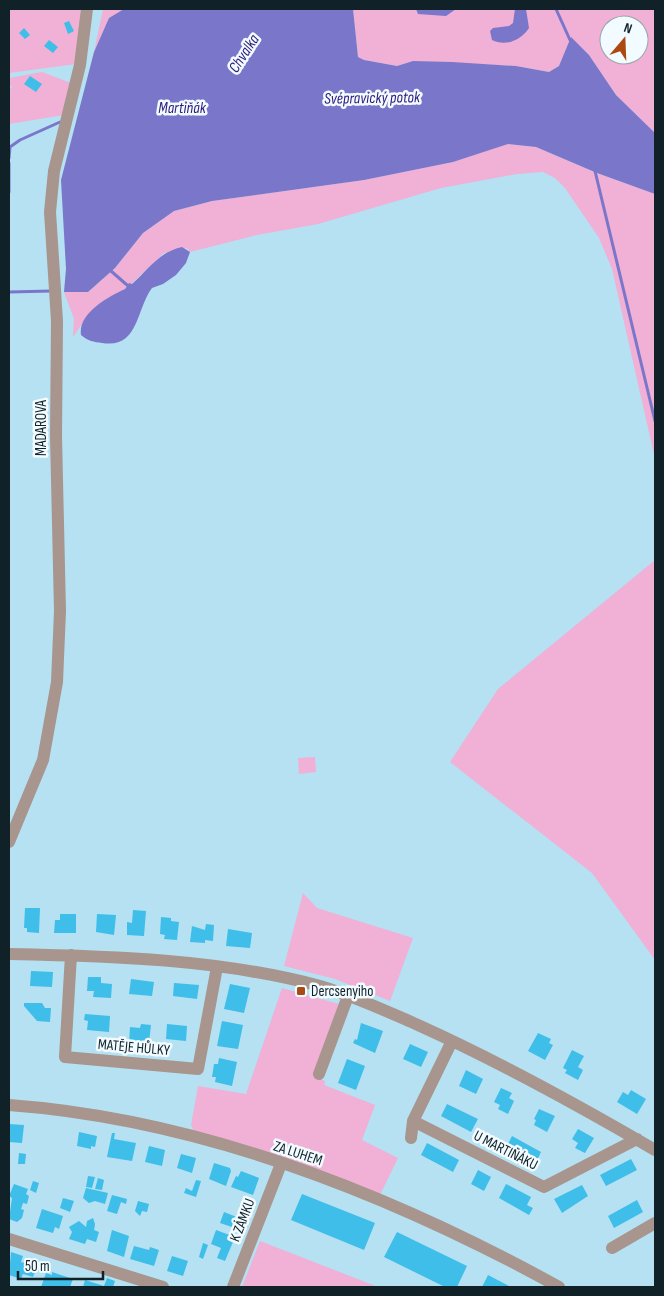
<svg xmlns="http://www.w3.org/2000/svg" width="664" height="1296" font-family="'Sofia Sans Condensed',sans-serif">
  <rect width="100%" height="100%" fill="#b5e1f2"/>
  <!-- green -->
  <path fill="#f1b0d5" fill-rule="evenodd" d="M9 9H81L76 64 9 73Z
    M103 9H126L109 18 94 52Z
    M353 9H655V133L616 95 589 55 571 38 559 66 549 72 516 66 413 61 397 66 364 60 358 57ZM609 25H639V55H609Z
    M42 72 71 83 64 115 9 124V90L12 87 9 84V78Z
    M507 144 536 147 597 173 655 194V459L612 269 599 238 565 188 555 178 543 172 517 174 441 188 318 224 257 235 190 252 187 248 164 253 131 284 126 286 125 289 91 311 73 337 74 319 64 292H88L115 268 143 233 174 211 212 201 364 180 453 162Z
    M655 560V960L592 873 450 762 498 689Z
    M315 757 316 772 299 774 298 758Z
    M303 893 317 908 413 938 390 1001 335 979 284 966Z
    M282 988 339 1004 313 1076 325 1081 324 1085 375 1105 362 1140 398 1158 380 1195 195 1133 191 1125 198 1086 246 1094Z
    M260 1241 378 1287H242Z"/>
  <!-- water -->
  <path fill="#7a76c9" d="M124 9H353L358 57 364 60 397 66 413 61 452 62 516 66 549 72 559 66 571 37 589 55 616 95 655 133V194L597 173 536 147 508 144 453 162 364 180 212 201 174 211 143 233 115 268 88 292H64L66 269 61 180 94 52 109 18Z
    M416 9H456L446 16 418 14Z
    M515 9H526L529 28C521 40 506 47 492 40L490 31 493 28 509 26 513 23Z
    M182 247 190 252 186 263 176 275 163 284 152 288C136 309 139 349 102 343 94 342 88 341 81 335 78 313 108 297 125 289L129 283 132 284C149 269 159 252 182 247Z"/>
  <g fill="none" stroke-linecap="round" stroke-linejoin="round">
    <!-- stream -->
    <path stroke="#7a76c9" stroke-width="3" d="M556 9 570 40
      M9 158 10 147 20 140 60 122
      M9 163V192
      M595 171 655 421
      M111 271 127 285
      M9 292 51 291"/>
  </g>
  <!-- building -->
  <path fill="#3ebee8" d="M69 21 74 31 68 34 64 23Z
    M24 28 30 35 25 39 19 33Z
    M49 40 58 47 53 53 44 46Z
    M30 76 42 84 36 92 24 84Z
    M25 908H40L39 933 27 932V928H24Z
    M133 910 146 911 144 936 127 935V922L132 923Z
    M60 914H76V933H54L55 920H60Z
    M97 914 116 915 114 935 96 932Z
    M161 917 171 918V921L179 922 177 940 164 939 165 935 160 934Z
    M206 924 214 925 213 941 205 940V943L190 942 192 926 205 930Z
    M228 929 252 933 250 948 226 946Z
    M31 971 53 972 52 987 30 986Z
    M88 977H101V983L112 984 111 998 93 997 94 991H87Z
    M131 979 154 982 152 996 129 994Z
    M174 983 199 985 197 999 173 996Z
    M230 984 250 988 244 1013 224 1009Z
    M24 1003H42L45 1008H51L50 1022 37 1021 24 1006Z
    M85 1014 110 1016 109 1032 87 1030 88 1021 84 1020Z
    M222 1021 243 1025 238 1049 217 1046Z
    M361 1023 383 1031 375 1053 353 1043 355 1039 357 1040Z
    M141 1024 151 1025 149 1042H143L142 1046 129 1044 130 1027 140 1028Z
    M167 1024 187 1026 186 1041 166 1039Z
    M538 1033 551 1039 549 1043 553 1045 545 1060 528 1051Z
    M410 1044 428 1052 421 1067 403 1059Z
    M572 1050 584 1056 578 1067 583 1070 578 1080 565 1073 567 1070 563 1068Z
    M219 1058 237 1062 232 1086 215 1082 216 1077H212L214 1064H218Z
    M347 1059 365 1066 356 1090 338 1083Z
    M466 1070 483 1079 476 1094 459 1086Z
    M501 1088 512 1093 509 1098 514 1101 508 1114 498 1109 500 1105 494 1102Z
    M631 1090 646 1099 637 1114 617 1102 623 1092 628 1095Z
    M447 1104 478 1119 471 1132 441 1116Z
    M539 1109 555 1116 547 1132 534 1125 536 1120 534 1119Z
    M9 1124 24 1125 22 1143 9 1142Z
    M578 1129 594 1138 585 1153 575 1148 578 1143 572 1139Z
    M79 1132 97 1136 95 1147 91 1146V1149L77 1146Z
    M112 1133H115L114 1139 136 1143 132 1161 107 1157Z
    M512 1136 541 1152 535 1165 505 1150Z
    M427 1143 459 1160 453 1172 421 1155Z
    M149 1146 165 1150 162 1166 145 1162Z
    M19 1153 26 1154 25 1164H18Z
    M181 1154 196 1158 192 1173 177 1168Z
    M631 1159 637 1170 606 1186 600 1175Z
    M214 1163 230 1168 231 1171 226 1186 209 1179Z
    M478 1170 491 1177 484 1191 471 1184Z
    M241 1171 259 1178 253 1195 231 1187 236 1176 238 1177Z
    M88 1176 95 1177 92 1188 86 1187Z
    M98 1178 104 1180 102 1190 95 1189Z
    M196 1180 201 1181 196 1197 184 1193 186 1188 192 1191Z
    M33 1181 39 1183 36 1193 30 1190Z
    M14 1184 28 1189 26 1194 29 1196 27 1204 23 1203 21 1209 24 1210 22 1218 17 1222 9 1219 12 1198 9 1196Z
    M506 1184 531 1197 527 1205 533 1208 529 1215 499 1198Z
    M582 1185 588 1196 562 1213 554 1199Z
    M86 1188 108 1193 105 1204 95 1201 89 1203 83 1198Z
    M302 1194 375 1223 364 1250 291 1220Z
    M112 1195 127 1199 126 1204 121 1202 117 1214 107 1211Z
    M63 1198 74 1201 70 1212 60 1208Z
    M637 1200 643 1212 614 1228 608 1216Z
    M138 1201 149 1204 147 1212 142 1211 140 1216 135 1211Z
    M42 1209 63 1216 59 1229 55 1227 53 1233 36 1228Z
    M224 1212 242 1219 238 1229 220 1223Z
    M93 1218 95 1224 94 1230 99 1232 96 1242 87 1239 85 1244 69 1239 72 1232 69 1227 79 1221 86 1227 87 1221Z
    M112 1230 129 1236 124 1257 107 1251Z
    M216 1230 235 1237 225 1261 217 1258 221 1248 211 1244Z
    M397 1232 467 1266 457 1287H445L384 1257Z
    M203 1243 208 1245 203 1259 199 1257Z
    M134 1246 149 1250 150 1247 159 1250 154 1266 130 1259Z
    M11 1252 23 1256 21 1262 37 1266 33 1277 23 1274 21 1279 9 1275Z
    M172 1256 188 1261 183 1276 167 1271Z
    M52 1272 73 1279 70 1287H41L46 1273 52 1275Z
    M488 1275 511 1287H482Z
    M107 1278 115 1281 113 1287H83L85 1280 104 1286Z"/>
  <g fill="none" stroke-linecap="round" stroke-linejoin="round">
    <!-- minor -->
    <path stroke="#a7958e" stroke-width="12" d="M9 842 43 760 57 682 60 611 56 436 57 321 50 212 54 171 80 65 87 9
      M9 954C112 956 219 959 320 986 354 996 386 1011 418 1025 500 1062 578 1105 655 1150
      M71 955 65 1057 198 1069 217 967
      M319 1074 348 996
      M9 1105C200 1119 392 1195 559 1287
      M413 1121 544 1187 637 1139
      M411 1138 413 1121 452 1041
      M9 1239 163 1287
      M612 1248 655 1223
      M233 1287 281 1164"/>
  </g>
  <!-- markers -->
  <rect fill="#ac4811" stroke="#f2fbff" stroke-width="2" x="296" y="986" width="10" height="10" rx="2.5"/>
  <g text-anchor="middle" stroke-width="5" stroke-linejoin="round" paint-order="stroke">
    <!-- street labels -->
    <g font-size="15" fill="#102127" stroke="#f2fbff">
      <text transform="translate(41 428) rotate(-90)" y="5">MADAROVA</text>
      <text transform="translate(134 1047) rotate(5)" y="5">MATĚJE HŮLKY</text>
      <text transform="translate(506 1150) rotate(27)" y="5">U MARTIŇÁKU</text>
      <text transform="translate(298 1153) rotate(18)" y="5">ZA LUHEM</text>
      <text transform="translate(242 1220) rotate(-69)" y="5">K ZÁMKU</text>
    </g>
    <!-- poi labels -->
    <g font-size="15" fill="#102127" stroke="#f2fbff" text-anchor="start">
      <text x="311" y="996">Dercsenyiho</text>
    </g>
    <!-- water labels -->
    <g font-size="16" font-style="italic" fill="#2f187b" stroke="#f2fbff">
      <text transform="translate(243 53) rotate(-57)" y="6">Chvalka</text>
      <text transform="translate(372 97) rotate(-1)" y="6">Svépravický potok</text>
      <text x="182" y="113">Martiňák</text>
    </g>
  </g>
  <!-- border -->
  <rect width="664" height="1296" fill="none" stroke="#102127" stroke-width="20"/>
  <!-- north arrow -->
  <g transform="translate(624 40) rotate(19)"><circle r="24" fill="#f2fbff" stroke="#98a4a9"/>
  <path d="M0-4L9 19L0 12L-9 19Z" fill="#ac4811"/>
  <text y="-8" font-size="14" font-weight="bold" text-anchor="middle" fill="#102127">N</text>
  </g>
  <!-- scale -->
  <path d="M18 1271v8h85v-8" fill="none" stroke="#102127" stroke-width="2.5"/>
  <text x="25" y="1271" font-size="15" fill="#102127" stroke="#f2fbff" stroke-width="4" paint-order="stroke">50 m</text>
</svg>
